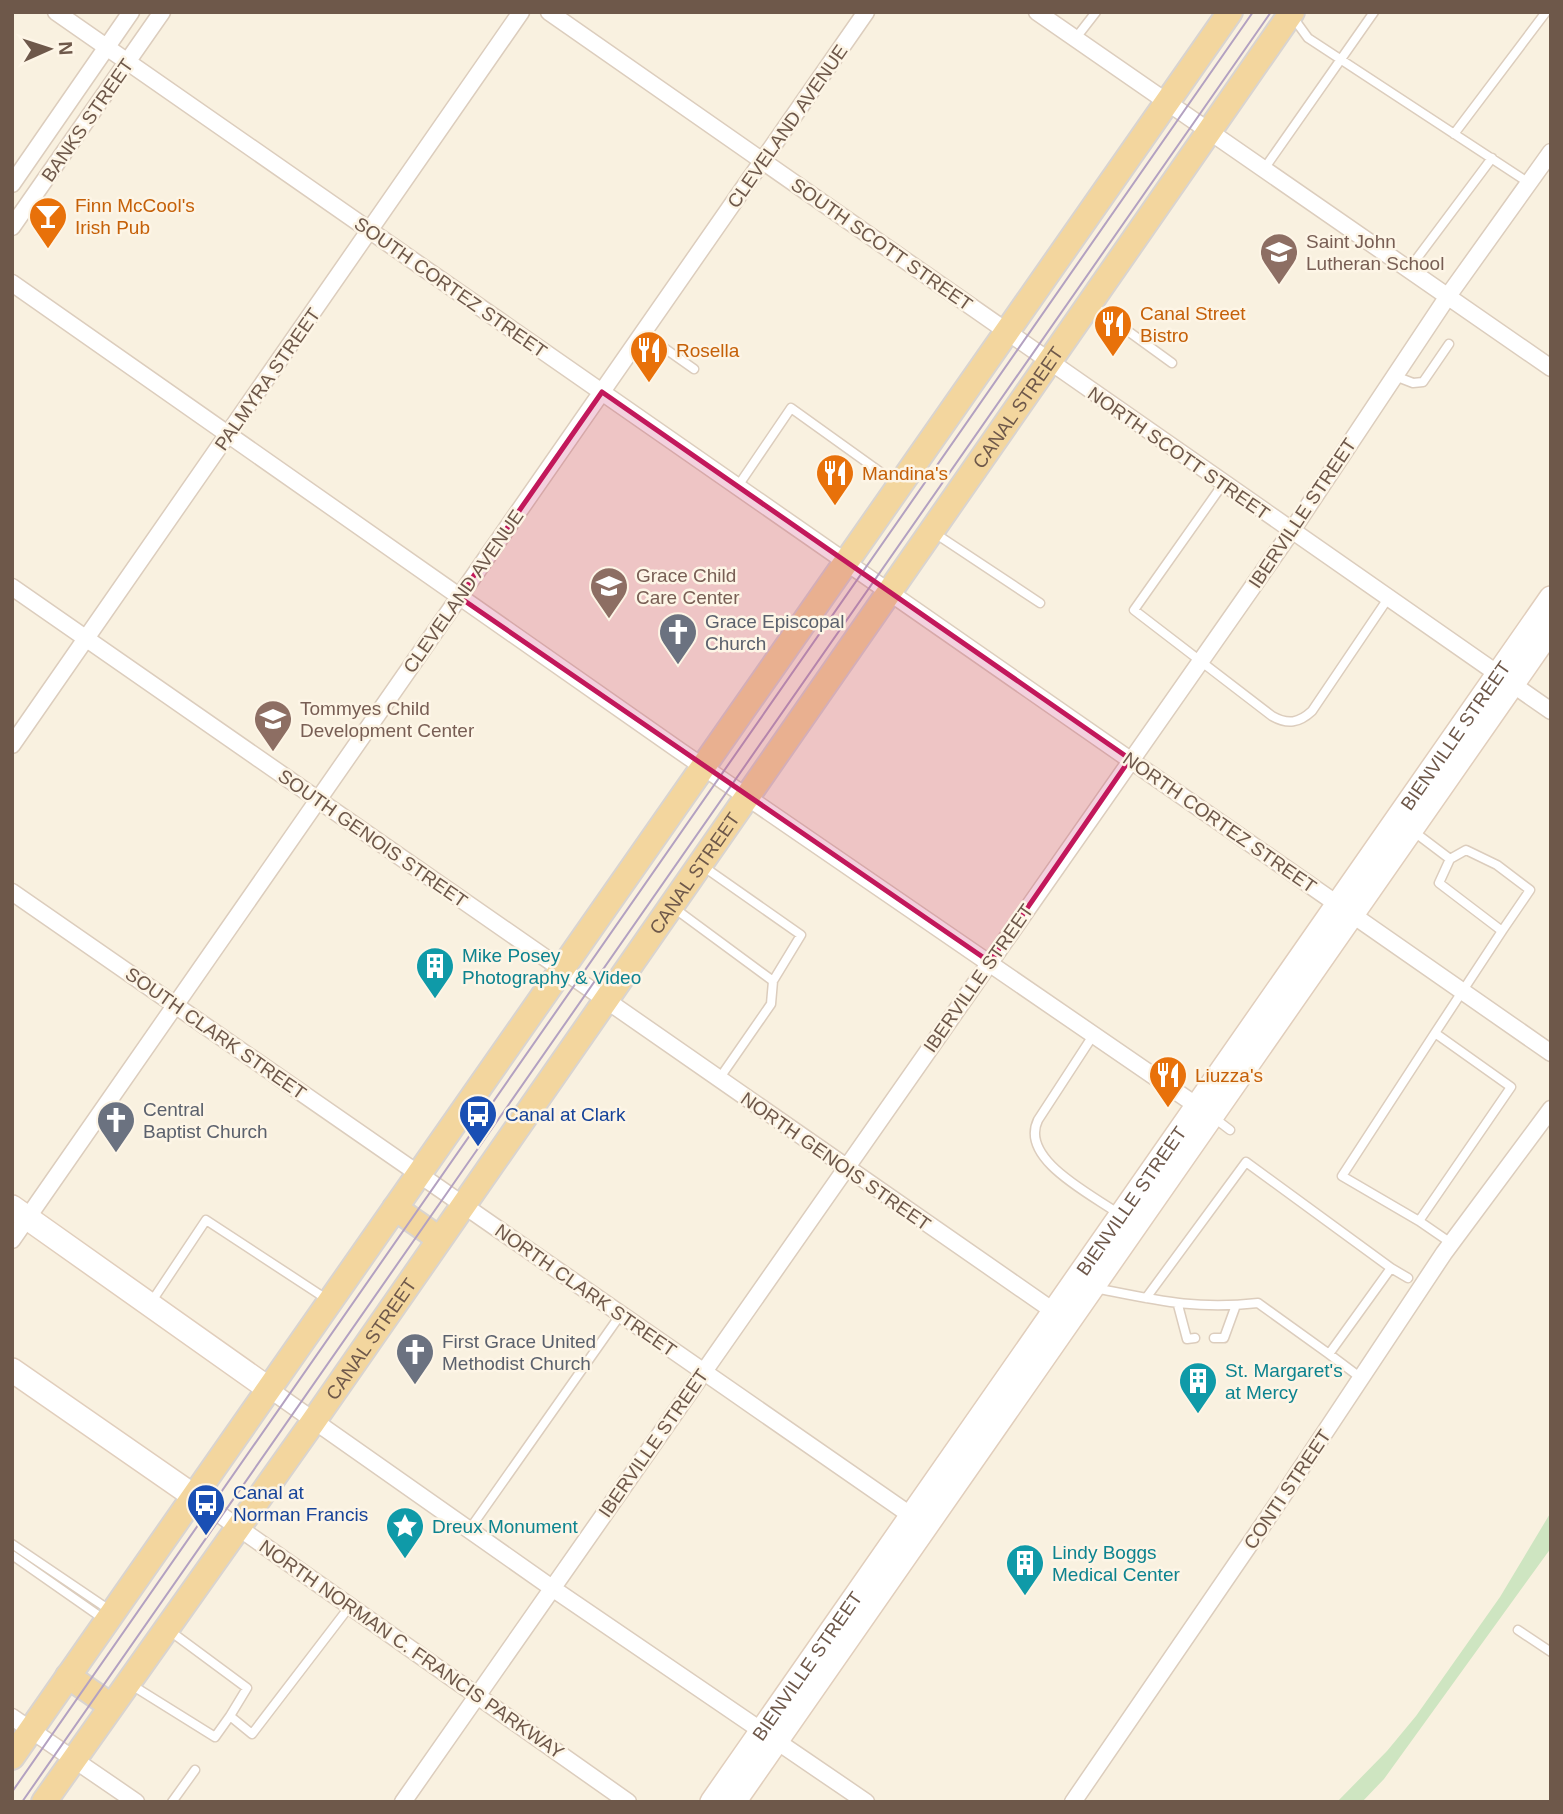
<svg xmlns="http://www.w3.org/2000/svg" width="1563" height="1814" font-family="Arial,sans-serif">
  <rect width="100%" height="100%" fill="#f9f1e0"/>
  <!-- green -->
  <path fill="#cee5c1" d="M1551 1512V1548L1384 1779 1362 1802H1337L1387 1751 1416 1716 1500 1597Z"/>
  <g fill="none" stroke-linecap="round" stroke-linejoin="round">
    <defs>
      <path id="lane" d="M1292 16 1308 38 1529 183
        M1075 39 1096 12
        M1454 134 1546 12
        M1264 169 1374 12
        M1409 269 1492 158
        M1092 305 1172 363
        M643 333 694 369
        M1395 376 1413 383 1423 382 1449 344
        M1223 484 1134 610 1272 716C1288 725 1299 723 1312 711L1389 597
        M738 486 791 408 897 484
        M933 532 1040 603
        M1413 831 1450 859
        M704 867 801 935 773 981 771 1004 719 1079
        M674 908 773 981
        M1435 1033 1502 931 1439 883 1450 859 1466 850 1497 865 1530 890 1502 931
        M1094 1034 1038 1120C1019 1159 1091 1194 1119 1214
        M1213 1117 1230 1130
        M1419 1221 1342 1176 1435 1033 1511 1087 1419 1221 1451 1243
        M1391 1268 1408 1278
        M1095 1288C1156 1300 1195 1310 1258 1303L1329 1354 1391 1268 1246 1162 1146 1298
        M150 1304 206 1220 328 1300
        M1178 1305 1187 1339 1195 1338
        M1214 1338H1224L1236 1305
        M1329 1354 1361 1378
        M469 1530 621 1314
        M12 1544 111 1611
        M12 1555 105 1620
        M1518 1630 1551 1652
        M170 1631 247 1688 230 1716 252 1734 350 1606
        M130 1684 215 1737 230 1716
        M172 1802 195 1770"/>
      <path id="street" d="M56 12 1551 1053
        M549 12 1551 711
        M1037 12 1551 368
        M12 184 131 12
        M12 227 162 12
        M12 283 680 751 1203 1110
        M12 587 1062 1317
        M12 745 521 12
        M12 892 919 1521
        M12 1240 866 12
        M269 1389 552 1588 866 1802
        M195 1497 628 1802
        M12 1717 136 1802
        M403 1802 1291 532 1448 296 1551 152
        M1073 1802 1282 1497 1444 1253 1551 1109"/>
      <g id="secondary">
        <path d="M12 1207 269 1389"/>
        <path d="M12 1370 195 1497"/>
        <path id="s1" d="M712 1802 1551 598"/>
        <path d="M734 1802 1551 629"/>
      </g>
      <g id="primary">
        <path d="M395 1208 438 1238"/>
        <path d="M68 1676 111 1706"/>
        <path d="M12 1757 1230 12"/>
        <path id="s2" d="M44 1802 313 1422 1292 12"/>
      </g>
    </defs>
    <!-- lane casing -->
    <use href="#lane" stroke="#dccdbd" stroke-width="11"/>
    <!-- street casing -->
    <use href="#street" stroke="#dccdbd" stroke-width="19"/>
    <!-- secondary casing -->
    <use href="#secondary" stroke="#e1cebc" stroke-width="26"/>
    <!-- primary casing -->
    <use href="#primary" stroke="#d9d4d0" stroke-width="28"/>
    <!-- lane -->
    <use href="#lane" stroke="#fff" stroke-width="8"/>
    <!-- street -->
    <use href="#street" stroke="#fff" stroke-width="16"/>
    <!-- secondary -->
    <use href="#secondary" stroke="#fff" stroke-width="23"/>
    <!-- primary -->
    <use href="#primary" stroke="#f3d69e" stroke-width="24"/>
    <!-- tram -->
    <path stroke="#b3a1c1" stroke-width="2" d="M12 1792 1253 12
      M22 1802 1271 12"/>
  </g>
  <!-- marked area -->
  <path fill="#c2185b" fill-opacity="0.2" stroke="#c2185b" stroke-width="5" stroke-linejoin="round" d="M602 392 1130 759 990 962 459 597Z"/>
  <!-- icons -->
  <defs>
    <symbol id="bar-pin" viewBox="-11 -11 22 30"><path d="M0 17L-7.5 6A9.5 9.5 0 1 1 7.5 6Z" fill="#e8710a" stroke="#fdf5e6"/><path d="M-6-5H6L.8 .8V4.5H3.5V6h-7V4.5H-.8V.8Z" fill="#fff"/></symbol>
    <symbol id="school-pin" viewBox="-11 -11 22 30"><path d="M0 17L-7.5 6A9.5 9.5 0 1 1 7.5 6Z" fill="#8d6e63" stroke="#fdf5e6"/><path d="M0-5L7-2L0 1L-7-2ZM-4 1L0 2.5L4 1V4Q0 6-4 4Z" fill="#fff"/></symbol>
    <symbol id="restaurant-pin" viewBox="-11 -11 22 30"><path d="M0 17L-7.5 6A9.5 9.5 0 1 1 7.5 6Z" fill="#e8710a" stroke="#fdf5e6"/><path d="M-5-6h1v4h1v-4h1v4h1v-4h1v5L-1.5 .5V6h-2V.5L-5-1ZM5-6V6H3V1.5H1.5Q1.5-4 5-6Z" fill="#fff"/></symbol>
    <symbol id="church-pin" viewBox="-11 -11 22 30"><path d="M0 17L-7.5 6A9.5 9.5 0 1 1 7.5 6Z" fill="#6b7280" stroke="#fdf5e6"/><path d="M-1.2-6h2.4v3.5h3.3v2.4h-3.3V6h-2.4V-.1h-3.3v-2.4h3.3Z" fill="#fff"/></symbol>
    <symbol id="building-pin" viewBox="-11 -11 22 30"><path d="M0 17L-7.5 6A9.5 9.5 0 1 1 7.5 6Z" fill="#0f9aa8" stroke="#fdf5e6"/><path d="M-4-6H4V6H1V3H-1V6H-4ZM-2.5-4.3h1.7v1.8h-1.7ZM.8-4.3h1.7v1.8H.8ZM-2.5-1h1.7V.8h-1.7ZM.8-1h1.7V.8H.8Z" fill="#fff"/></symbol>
    <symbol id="bus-pin" viewBox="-11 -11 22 30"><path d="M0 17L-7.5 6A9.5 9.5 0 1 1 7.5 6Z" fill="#1a4fb4" stroke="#fdf5e6"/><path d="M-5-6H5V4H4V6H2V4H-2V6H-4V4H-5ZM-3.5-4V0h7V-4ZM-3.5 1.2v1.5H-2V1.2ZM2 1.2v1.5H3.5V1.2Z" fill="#fff"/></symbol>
    <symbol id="sight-pin" viewBox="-11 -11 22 30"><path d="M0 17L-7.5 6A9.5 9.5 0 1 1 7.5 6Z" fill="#0f9aa8" stroke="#fdf5e6"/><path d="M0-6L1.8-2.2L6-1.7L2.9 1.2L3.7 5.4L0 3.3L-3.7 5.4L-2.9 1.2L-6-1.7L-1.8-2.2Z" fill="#fff"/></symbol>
  </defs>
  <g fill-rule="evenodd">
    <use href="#bar-pin" x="26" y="194" width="44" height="60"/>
    <use href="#school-pin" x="1257" y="230" width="44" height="60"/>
    <use href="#restaurant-pin" x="1091" y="302" width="44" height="60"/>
    <use href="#restaurant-pin" x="627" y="328" width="44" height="60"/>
    <use href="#restaurant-pin" x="813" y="451" width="44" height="60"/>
    <use href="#school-pin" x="587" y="564" width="44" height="60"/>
    <use href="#church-pin" x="656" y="610" width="44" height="60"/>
    <use href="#school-pin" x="251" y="697" width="44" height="60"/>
    <use href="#building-pin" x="413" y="944" width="44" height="60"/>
    <use href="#restaurant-pin" x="1146" y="1053" width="44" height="60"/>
    <use href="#bus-pin" x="456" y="1092" width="44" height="60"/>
    <use href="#church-pin" x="94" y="1098" width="44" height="60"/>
    <use href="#church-pin" x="393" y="1330" width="44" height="60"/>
    <use href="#building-pin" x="1176" y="1359" width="44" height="60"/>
    <use href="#bus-pin" x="184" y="1481" width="44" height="60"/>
    <use href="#sight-pin" x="383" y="1504" width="44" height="60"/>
    <use href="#building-pin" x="1003" y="1541" width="44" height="60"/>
  </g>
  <g text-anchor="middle" stroke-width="5" stroke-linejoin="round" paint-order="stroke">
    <!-- street labels -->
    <g font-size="19" fill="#6e584a" stroke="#fdf5e6">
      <text transform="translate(87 120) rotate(-55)" y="7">BANKS STREET</text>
      <text transform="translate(787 126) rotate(-55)" y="7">CLEVELAND AVENUE</text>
      <text transform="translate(882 244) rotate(35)" y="7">SOUTH SCOTT STREET</text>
      <text transform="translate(451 287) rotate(35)" y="7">SOUTH CORTEZ STREET</text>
      <text transform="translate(267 379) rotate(-55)" y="7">PALMYRA STREET</text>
      <text dy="7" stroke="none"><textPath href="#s2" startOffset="1701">CANAL STREET</textPath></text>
      <text transform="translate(1179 453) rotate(35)" y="7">NORTH SCOTT STREET</text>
      <text transform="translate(1302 513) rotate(-56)" y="7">IBERVILLE STREET</text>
      <text transform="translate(463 591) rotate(-55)" y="7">CLEVELAND AVENUE</text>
      <text dy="7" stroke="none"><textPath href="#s1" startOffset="1300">BIENVILLE STREET</textPath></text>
      <text transform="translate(1220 822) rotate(35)" y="7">NORTH CORTEZ STREET</text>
      <text transform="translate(373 838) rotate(35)" y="7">SOUTH GENOIS STREET</text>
      <text dy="7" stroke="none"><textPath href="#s2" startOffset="1134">CANAL STREET</textPath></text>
      <text transform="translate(978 978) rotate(-55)" y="7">IBERVILLE STREET</text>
      <text transform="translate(216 1033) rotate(35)" y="7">SOUTH CLARK STREET</text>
      <text transform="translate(836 1161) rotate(35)" y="7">NORTH GENOIS STREET</text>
      <text dy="7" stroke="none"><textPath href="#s1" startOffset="733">BIENVILLE STREET</textPath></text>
      <text transform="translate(586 1290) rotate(35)" y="7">NORTH CLARK STREET</text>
      <text dy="7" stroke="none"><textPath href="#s2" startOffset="567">CANAL STREET</textPath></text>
      <text transform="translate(653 1443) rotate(-55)" y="7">IBERVILLE STREET</text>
      <text transform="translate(1287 1489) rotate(-56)" y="7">CONTI STREET</text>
      <text transform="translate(412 1649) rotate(35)" y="7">NORTH NORMAN C. FRANCIS PARKWAY</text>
      <text dy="7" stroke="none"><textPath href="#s1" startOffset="166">BIENVILLE STREET</textPath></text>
    </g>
    <!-- food labels -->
    <g font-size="19" fill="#c56008" stroke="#fdf5e6" text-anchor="start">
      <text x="75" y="212">Finn McCool's<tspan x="75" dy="22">Irish Pub</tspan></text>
      <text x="1140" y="320">Canal Street<tspan x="1140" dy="22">Bistro</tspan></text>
      <text x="676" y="357">Rosella</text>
      <text x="862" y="480">Mandina's</text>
      <text x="1195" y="1082">Liuzza's</text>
    </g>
    <!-- education labels -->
    <g font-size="19" fill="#785e54" stroke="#fdf5e6" text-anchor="start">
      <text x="1306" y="248">Saint John<tspan x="1306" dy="22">Lutheran School</tspan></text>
      <text x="636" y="582">Grace Child<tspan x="636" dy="22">Care Center</tspan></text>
      <text x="300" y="715">Tommyes Child<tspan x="300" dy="22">Development Center</tspan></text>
    </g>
    <!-- worship labels -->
    <g font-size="19" fill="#5b616d" stroke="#fdf5e6" text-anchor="start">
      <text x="705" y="628">Grace Episcopal<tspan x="705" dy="22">Church</tspan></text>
      <text x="143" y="1116">Central<tspan x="143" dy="22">Baptist Church</tspan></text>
      <text x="442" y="1348">First Grace United<tspan x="442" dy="22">Methodist Church</tspan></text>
    </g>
    <!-- culture labels -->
    <g font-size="19" fill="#0d838f" stroke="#fdf5e6" text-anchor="start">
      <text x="462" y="962">Mike Posey<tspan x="462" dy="22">Photography &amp; Video</tspan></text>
      <text x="1225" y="1377">St. Margaret's<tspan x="1225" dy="22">at Mercy</tspan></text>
      <text x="432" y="1533">Dreux Monument</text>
      <text x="1052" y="1559">Lindy Boggs<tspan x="1052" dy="22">Medical Center</tspan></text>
    </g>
    <!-- transit labels -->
    <g font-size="19" fill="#164399" stroke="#fdf5e6" text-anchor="start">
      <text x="505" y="1121">Canal at Clark</text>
      <text x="233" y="1499">Canal at<tspan x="233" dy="22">Norman Francis</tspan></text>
    </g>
  </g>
  <!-- border -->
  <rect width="1563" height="1814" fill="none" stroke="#6e584a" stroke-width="28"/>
  <!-- north arrow -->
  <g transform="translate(49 49) rotate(87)" stroke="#fdf5e6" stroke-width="5" paint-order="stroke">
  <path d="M0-5L12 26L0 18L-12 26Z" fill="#6e584a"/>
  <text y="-10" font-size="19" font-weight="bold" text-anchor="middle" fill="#6e584a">N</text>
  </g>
</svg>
